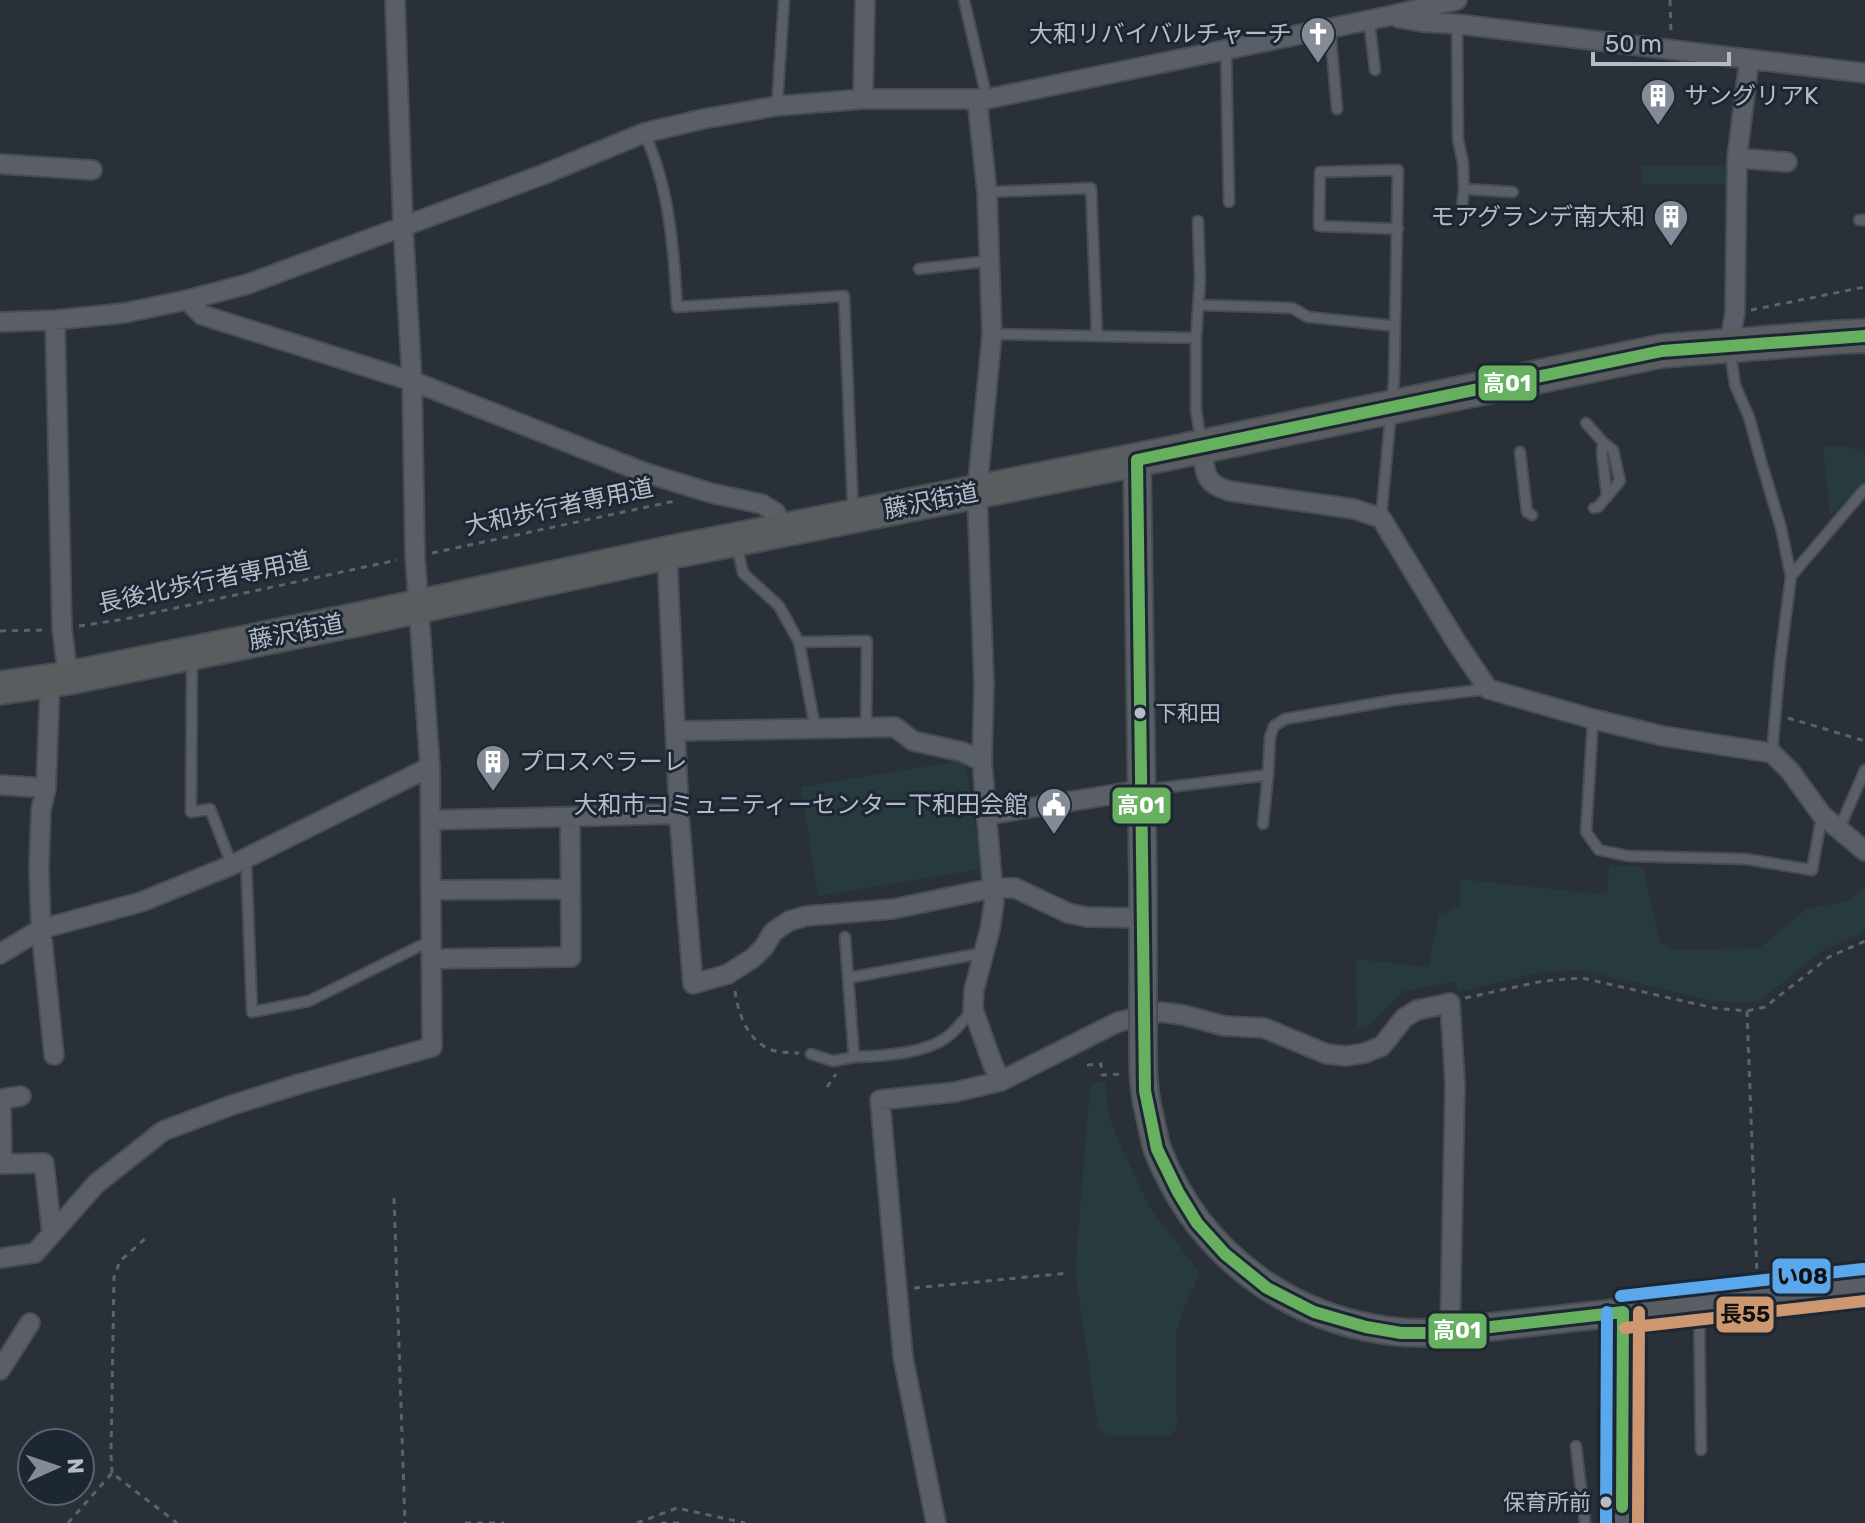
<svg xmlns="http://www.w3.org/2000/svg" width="1865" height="1523" font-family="Rubik,'Noto Sans JP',sans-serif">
  <rect width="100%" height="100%" fill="#2a3038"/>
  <!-- green -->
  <path fill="#273a3e" d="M1641 166H1730V184H1641Z
    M1848 446 1865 453V483L1830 516 1823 447Z
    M965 760 982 869 818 896 801 787Z
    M1609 865 1643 867 1660 942 1676 950 1759 948 1807 909 1849 901 1865 886V932L1823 950 1762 999 1750 1003 1713 1001 1582 970 1536 973 1458 992 1455 982 1403 991 1368 1027 1357 1030 1356 959 1428 967 1439 915 1460 905V879L1607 895Z
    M1105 1082 1109 1116 1120 1145 1151 1209 1200 1273 1182 1313 1176 1335 1177 1428 1169 1436H1107L1098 1428 1075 1271 1090 1088 1094 1083Z"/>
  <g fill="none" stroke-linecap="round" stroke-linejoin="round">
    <defs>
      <path id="lane" d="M964 0 987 99
        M1369 20 1375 70
        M1457 24 1458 140 1463 163 1464 189 1462 206
        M1330 29 1337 109
        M1226 49 1229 202
        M777 106 784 0
        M644 133C669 184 674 251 677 307L844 296 853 509
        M1464 189 1513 192
        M987 192 1091 188 1097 336
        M1859 220H1865
        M1198 221 1200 280 1196 338V410L1201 441
        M919 269 990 261
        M1199 305 1292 308 1308 317 1395 326
        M992 334 1196 338
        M1730 350 1735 385 1749 417 1761 461 1781 528 1791 576 1780 661 1772 753
        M1586 423 1603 442 1602 453 1607 497
        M1520 452 1527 512 1532 515
        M1594 508 1598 507 1620 481 1613 450 1603 442
        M1381 518 1394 380 1398 170 1320 172 1319 226 1398 229
        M737 546 743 573 779 606 799 642 815 727
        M1791 576 1865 489
        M799 642 867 641 866 728
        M192 659 191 812 210 809 232 865
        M1593 719 1586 832 1599 850 1628 856 1746 859 1812 870 1822 815
        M1144 790 1268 775 1270 737 1274 726 1285 719 1395 700 1488 689
        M1263 824 1268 775
        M1839 829 1865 770
        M246 858 252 1012 309 1001 430 941
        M845 937 854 1057C882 1056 924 1054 947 1037 957 1030 965 1018 973 1009
        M848 978 983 953
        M811 1054 833 1061 854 1057
        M1699 1305 1701 1450
        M1576 1446 1585 1523"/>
      <path id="street" d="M1399 18 1422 22 1457 24 1865 73
        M863 99 865 0
        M977 99 987 192 992 334 977 491 984 685 982 761 994 903 990 929 974 990 973 1009 993 1065 1001 1081
        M1737 158 1787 162
        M0 164 92 170
        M187 300 202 315 412 381 643 472 711 493 762 504 776 513 784 529
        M55 320 62 628 68 678
        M0 322 55 320 124 313 187 300 248 284 542 175 644 133 703 119 777 106 863 99H987L1389 16 1457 0
        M1729 345 1735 313 1737 158 1749 61
        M1202 447C1206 473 1202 482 1229 491L1354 509 1381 518 1455 640 1488 689 1593 719 1663 736 1772 753 1790 771 1822 815 1865 851
        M667 553 679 814 693 984 728 974 753 958 764 947 773 932 789 921 806 916 893 909 993 888H1015L1068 913 1087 917 1142 918
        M50 681 46 788 41 810 39 868 41 929 54 1055
        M676 731 895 727 913 741 963 752 982 761
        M0 785 46 788
        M986 815 1141 790
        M432 820 679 814
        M431 890 570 889
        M0 954 41 929 141 902 232 865 430 767
        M431 959 571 957 570 817
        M21 1096 1 1099 2 1164 44 1163 52 1234
        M0 1258 35 1253 96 1184 163 1131 229 1106 299 1084 432 1047 430 767 415 556 412 381 403 225 395 0
        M0 1370 30 1323
        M936 1523 903 1357 880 1100 955 1092 1001 1081 1118 1022 1161 1012 1183 1015 1225 1026 1264 1028 1327 1054 1346 1056 1365 1053 1382 1046 1404 1018 1417 1010 1450 1003 1455 1083 1450 1332"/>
      <path id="secondary" d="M1137 460 1143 888V991
        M1143 1048C1143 1062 1143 1077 1145 1091 1146 1103 1150 1115 1152 1127 1154 1135 1155 1143 1158 1151 1199 1254 1289 1321 1399 1332 1411 1333 1424 1333 1436 1333L1865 1285
        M1622 1523 1623 1312"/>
      <path id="highway" d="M0 688 68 678 360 619 667 553 1137 460 1662 351 1838 337 1865 336"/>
    </defs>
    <!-- lane casing -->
    <use href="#lane" stroke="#484c53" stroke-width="13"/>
    <!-- street casing -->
    <use href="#street" stroke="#484c53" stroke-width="22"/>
    <!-- secondary casing -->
    <use href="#secondary" stroke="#484c53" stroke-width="30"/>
    <!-- highway casing -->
    <use href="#highway" stroke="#474c53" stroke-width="36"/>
    <!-- path -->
    <path stroke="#5d636a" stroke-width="3" stroke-dasharray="6 6" stroke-linecap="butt" d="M1670 0 1671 32
      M1751 310 1865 287
      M432 553 675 501
      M79 626 125 619 397 560
      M0 631 44 630
      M1788 718 1865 741
      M735 991C738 1014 748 1042 772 1050 780 1053 790 1052 799 1053
      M1465 998 1543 981 1582 978 1714 1008 1747 1011 1765 1007 1829 957 1865 941
      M1747 1011 1757 1275
      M1087 1065 1101 1064 1102 1075 1123 1074
      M827 1087 836 1074
      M394 1198 405 1523
      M914 1288 1069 1273
      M112 1473 111 1454 114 1277 120 1261 146 1238
      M68 1523 112 1473 177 1523
      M465 1523H504
      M637 1523 677 1508 745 1523
      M661 1523H682"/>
    <!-- lane -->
    <use href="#lane" stroke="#5a5e66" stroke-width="9"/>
    <!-- street -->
    <use href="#street" stroke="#5a5e66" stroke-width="18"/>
    <!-- secondary -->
    <use href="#secondary" stroke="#595d64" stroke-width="26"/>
    <!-- highway -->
    <use href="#highway" stroke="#5a5d60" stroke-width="32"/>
    <defs>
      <path id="secondary-bridge" d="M1143 991V1048"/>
    </defs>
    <!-- secondary-bridge casing -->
    <use href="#secondary-bridge" stroke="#484c53" stroke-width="30" stroke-linecap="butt"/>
    <!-- secondary-bridge -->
    <use href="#secondary-bridge" stroke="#595d64" stroke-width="26"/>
    <defs>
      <path id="bus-1" d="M1622 1507 1623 1312 1437 1333H1401L1366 1327 1314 1312 1267 1288 1225 1254 1197 1223 1178 1192 1157 1149 1145 1091 1137 460 1662 351 1865 336"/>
      <path id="bus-2" d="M1625 1328 1865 1301
        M1638 1523 1639 1312"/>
      <path id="bus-3" d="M1621 1296 1863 1269
        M1606 1523 1607 1312"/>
    </defs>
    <!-- bus-1 casing -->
    <use href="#bus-1" stroke="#1d2633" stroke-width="18"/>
    <!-- bus-2 casing -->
    <use href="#bus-2" stroke="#1d2633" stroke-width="18"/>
    <!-- bus-3 casing -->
    <use href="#bus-3" stroke="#1d2633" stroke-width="18"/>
    <!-- bus-1 -->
    <use href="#bus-1" stroke="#66b060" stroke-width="12"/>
    <!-- bus-2 -->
    <use href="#bus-2" stroke="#cd976f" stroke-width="12"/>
    <!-- bus-3 -->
    <use href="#bus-3" stroke="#5aa8eb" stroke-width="12"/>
  </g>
  <!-- icons -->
  <defs>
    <symbol id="church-pin" viewBox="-11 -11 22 30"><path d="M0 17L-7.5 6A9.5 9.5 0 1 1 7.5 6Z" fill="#848b96" stroke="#1d2633"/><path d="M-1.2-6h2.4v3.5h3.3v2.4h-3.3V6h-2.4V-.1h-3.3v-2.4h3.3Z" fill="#fff"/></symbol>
    <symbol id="building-pin" viewBox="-11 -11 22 30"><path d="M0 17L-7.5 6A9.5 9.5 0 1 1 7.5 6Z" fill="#848b96" stroke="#1d2633"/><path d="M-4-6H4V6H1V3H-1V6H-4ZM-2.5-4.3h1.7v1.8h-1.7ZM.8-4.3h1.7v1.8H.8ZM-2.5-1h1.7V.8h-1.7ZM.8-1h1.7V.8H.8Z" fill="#fff"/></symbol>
    <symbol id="civic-pin" viewBox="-11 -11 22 30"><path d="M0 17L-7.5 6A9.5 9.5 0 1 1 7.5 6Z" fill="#848b96" stroke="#1d2633"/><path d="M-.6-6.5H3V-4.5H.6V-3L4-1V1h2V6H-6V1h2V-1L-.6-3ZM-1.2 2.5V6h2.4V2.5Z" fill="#fff"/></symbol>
  </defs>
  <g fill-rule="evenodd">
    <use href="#church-pin" x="1298" y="14" width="40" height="54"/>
    <use href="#building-pin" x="1638" y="76" width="40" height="54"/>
    <use href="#building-pin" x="1651" y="197" width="40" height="54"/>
    <use href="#building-pin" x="473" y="742" width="40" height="54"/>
    <use href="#civic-pin" x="1034" y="785" width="40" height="54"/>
  </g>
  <!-- markers -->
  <g fill="#b4bcc9" stroke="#1d2633" stroke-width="3">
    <circle cx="1140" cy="713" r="7"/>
    <circle cx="1606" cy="1502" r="7"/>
  </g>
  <g text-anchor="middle" stroke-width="6" stroke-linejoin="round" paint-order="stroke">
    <!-- bus labels -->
    <g font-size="22" fill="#b4bcc9" stroke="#1d2633" text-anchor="start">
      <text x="1155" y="721">下和田</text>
      <text x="1591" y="1510" text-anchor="end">保育所前</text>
    </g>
    <!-- poi labels -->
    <g font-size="24" fill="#b4bcc9" stroke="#1d2633" text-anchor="end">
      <text x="1292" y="42">大和リバイバルチャーチ</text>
      <text x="1684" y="104" text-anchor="start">サングリアK</text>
      <text x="1645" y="225">モアグランデ南大和</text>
      <text x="519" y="770" text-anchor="start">プロスぺラーレ</text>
      <text x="1028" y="813">大和市コミュニティーセンター下和田会館</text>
    </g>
    <!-- street labels -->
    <g font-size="24" fill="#b4bcc9" stroke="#1d2633">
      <text transform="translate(931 501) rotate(-11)" y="8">藤沢街道</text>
      <text transform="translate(559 507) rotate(-12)" y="8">大和歩行者専用道</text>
      <text transform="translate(204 582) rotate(-12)" y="8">長後北歩行者専用道</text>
      <text transform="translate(296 632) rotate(-11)" y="8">藤沢街道</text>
    </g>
  </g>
  <g stroke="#1d2633" stroke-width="3">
    <rect x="1477" y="364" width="61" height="38" rx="8" fill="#66b060"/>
    <rect x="1111" y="786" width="61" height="39" rx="8" fill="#66b060"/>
    <rect x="1771" y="1257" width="61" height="38" rx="8" fill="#5aa8eb"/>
    <rect x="1715" y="1295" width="60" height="39" rx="8" fill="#cd976f"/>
    <rect x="1427" y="1312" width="61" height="38" rx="8" fill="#66b060"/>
  </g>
  <g font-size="22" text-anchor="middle" font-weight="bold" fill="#fff">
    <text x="1507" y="391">高01</text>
    <text x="1141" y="813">高01</text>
    <text x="1457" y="1338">高01</text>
  </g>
  <g font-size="22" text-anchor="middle" font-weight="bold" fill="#111">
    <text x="1802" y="1284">い08</text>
    <text x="1745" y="1322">長55</text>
  </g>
  <!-- north arrow -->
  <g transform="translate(56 1467) rotate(87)"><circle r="38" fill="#1d2633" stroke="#59626f" stroke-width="2"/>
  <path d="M0-6L14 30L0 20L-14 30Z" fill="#848b96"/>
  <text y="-12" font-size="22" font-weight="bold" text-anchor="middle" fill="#b4bcc9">N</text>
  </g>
  <!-- scale -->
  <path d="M1593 52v12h136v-12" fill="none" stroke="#b4bcc9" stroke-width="4"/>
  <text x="1605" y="52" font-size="24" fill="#b4bcc9" stroke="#1d2633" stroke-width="6" paint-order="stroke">50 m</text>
</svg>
